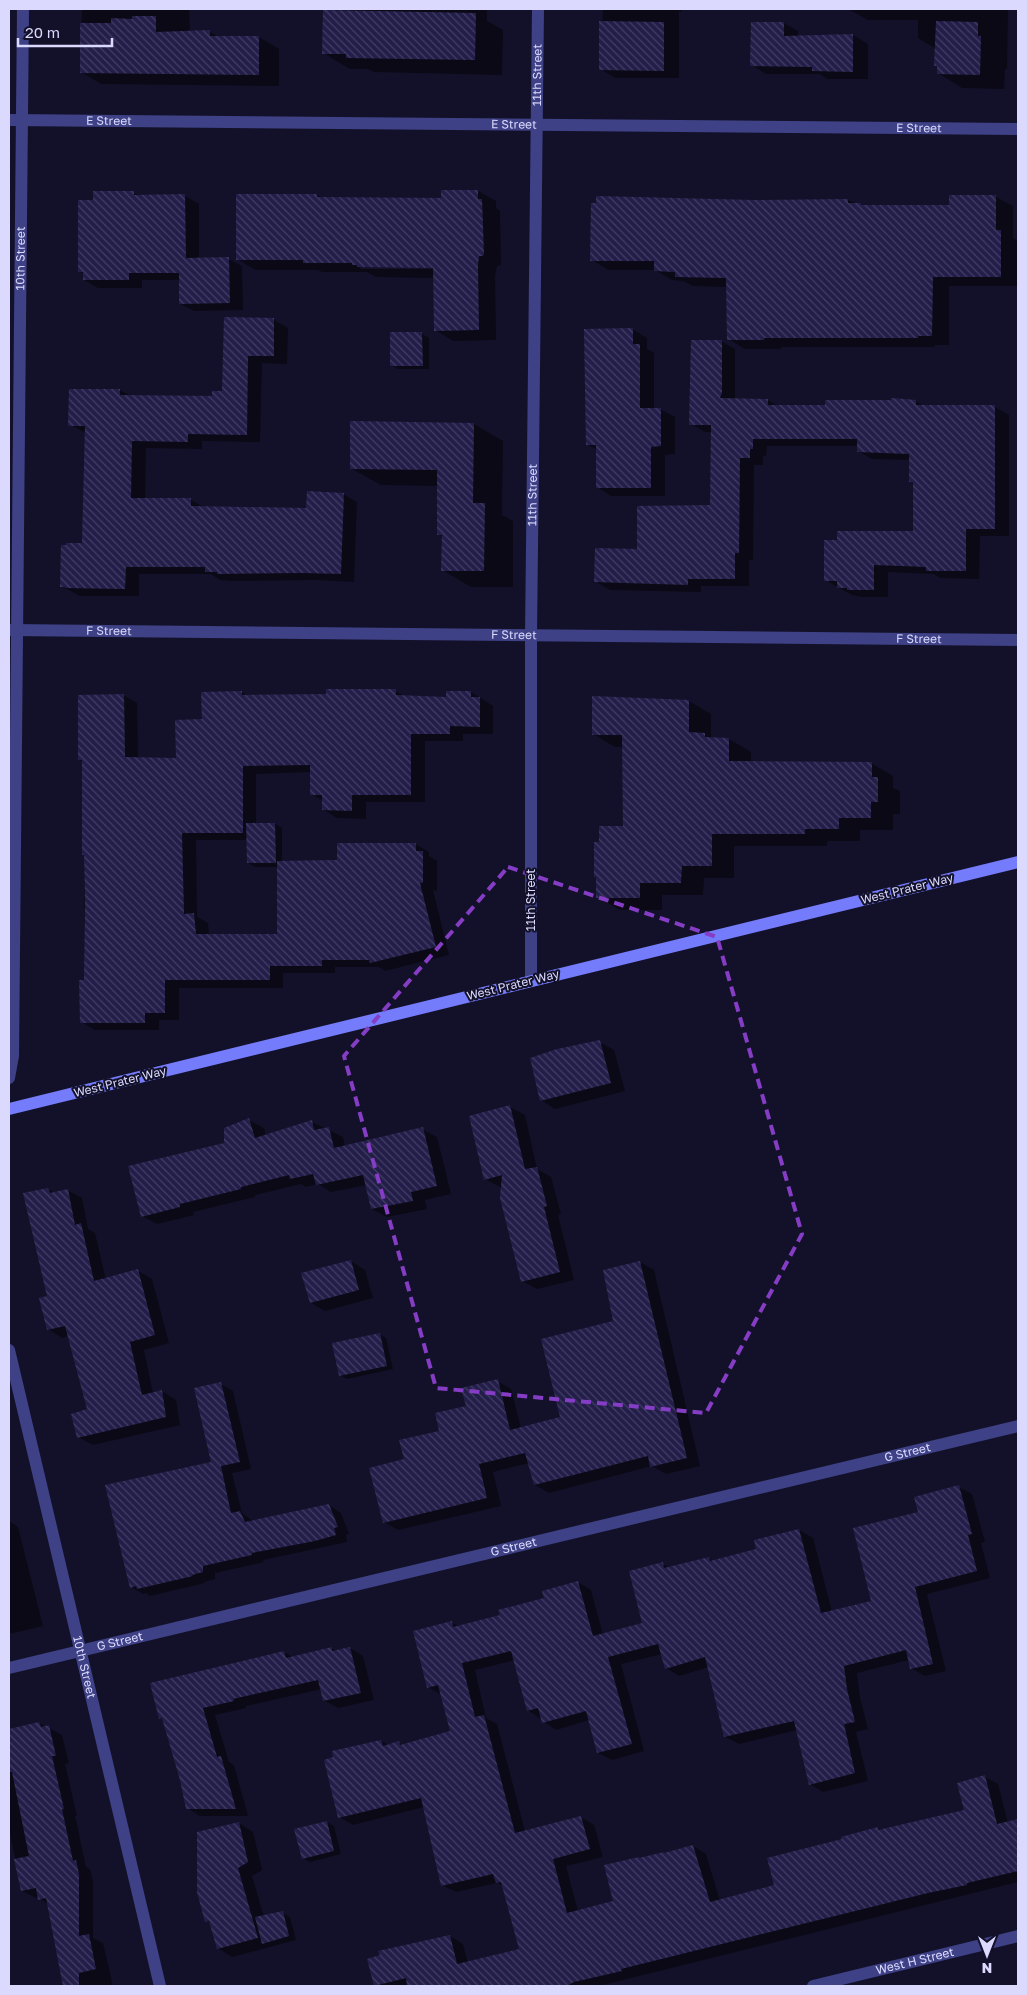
<svg xmlns="http://www.w3.org/2000/svg" width="1027" height="1995" font-family="'Golos Text',sans-serif">
  <defs>
    <pattern id="building-back-hatch" width="6" height="6" patternUnits="userSpaceOnUse" patternTransform="scale(1.25)"><rect width="6" height="6" fill="#231e49"/><path d="M-1 5l2 2M0 0l6 6M5-1l2 2" fill="none" stroke="#423e64"/></pattern>
  </defs>
  <rect width="100%" height="100%" fill="#131129"/>
  <!-- shadow -->
  <path fill="#0007" fill-rule="evenodd" d="M82 9H189L190 32H210L219 37H259L279 49V86L101 84 81 72Z
    M324 9H487V21L503 30 502 75 374 72 368 69H350L323 53Z
    M603 9H681V12L679 11V78H615L600 69Z
    M848 9H1008L1007 69H1005L1004 89 962 88 938 73V67L935 65 936 49 918 38V20H868Z
    M784 23 798 31V37L853 35 868 44V79H827L820 74H766L752 65Z
    M478 191 496 201V208L500 211 501 265 497 266 495 276 496 340 453 341 435 330 434 278 376 277 367 272H322L318 270H255L237 259 317 195 322 198 442 199ZM358 266 439 267V269H361Z
    M134 193 140 196H185L199 204V259H229L242 266 243 310 194 311 180 304V280H142V288H98L84 280V274L79 271 95 201Z
    M597 197 753 201 848 200 864 207H951L996 197 1013 206V238L1018 241V286H949V345H935V347H781V349H745L728 339 727 287 693 286 683 281 672 280 655 270H608L592 260Z
    M225 319 274 320 288 328 287 364 262 363 260 442 202 441V449L146 448 145 500H191L205 508 308 509 343 494 357 502 354 582 317 580 232 581 220 580 211 574H139V596H80L61 586 84 544 86 433 70 425V390H120L131 396 213 397 224 392Z
    M632 329 647 338V349L654 353V409H660L675 417V454L665 455V496H611L597 487V450L588 445Z
    M422 334 429 338V369H398L391 365Z
    M721 341 735 349V400H768L778 406H826L916 401 925 407H995L1009 415V536H980L979 579 941 578 933 574 888 572V597H862L852 595 825 580 838 541 914 532V483L910 481V460L872 459 858 451V446H767L766 456H763V465H754L753 560H749V586H701V592L610 590 596 582 639 550 712 506V432H705L691 424Z
    M474 424 503 441 502 515 513 521V587H471L442 570 443 537 438 534V486L381 485 352 469Z
    M395 691 406 697 448 698V692H471L493 706V734H463V741H425V802H366V819L337 818 324 810V801L311 794 312 772 256 774V824H275L282 828V862L338 861 415 844 429 852V856L437 861V891L433 890 449 955 385 971 379 967H335V973H283V988H179V1020H159V1030H95L81 1022 85 981 83 762 79 760 123 695 137 703 138 758 177 759 203 720 241 692 249 696H327ZM196 840H248V863L255 867H278L279 935 209 936 208 923 197 917Z
    M689 701 711 714V737L729 739 751 752V763H871L893 776V788L900 791V814H893V830H860V841H827V846H734V878H704L703 895H662V910H620L598 897V878L595 877 600 843 624 827 623 747H615L593 734Z
    M599 1042 614 1050 625 1091 555 1109 541 1100Z
    M510 1107 525 1115 537 1169 551 1177 561 1214 558 1215 574 1280 537 1289 522 1281 502 1187H500L485 1179Z
    M249 1120 264 1128 266 1136 312 1122 343 1137 345 1147 422 1129 437 1137 451 1194 425 1200 427 1209 387 1217 372 1209 367 1185 331 1192 318 1184 306 1187 301 1184 255 1195V1197L193 1212 194 1215 157 1224 142 1216 226 1144Z
    M48 1189 55 1193 67 1190 82 1198 88 1229 95 1233 106 1280 138 1271 152 1279 169 1343 144 1350 153 1393 162 1391 176 1400 180 1425 93 1445 78 1437 88 1410 69 1336 62 1338 48 1329Z
    M351 1261 365 1270 373 1298 325 1311 311 1303Z
    M640 1262 654 1270 700 1466 666 1474 652 1466 549 1493 535 1485 529 1463 493 1472 501 1506 398 1530 384 1522 405 1460 441 1432 497 1381 511 1389 521 1428 562 1418 614 1322Z
    M379 1334 386 1338 393 1369 347 1379 340 1375Z
    M221 1384 233 1391 251 1469 232 1473 242 1513 254 1522 329 1505 341 1513 349 1534 346 1535 347 1542 263 1560 264 1562 215 1573V1579L204 1582 205 1583 150 1596 146 1593 143 1594 131 1587 213 1463Z
    M959 1487 972 1494 985 1542 981 1543 990 1578 927 1594 946 1671 925 1676 911 1668 909 1660 857 1673 860 1698 868 1729 856 1732 868 1781 823 1792 810 1784 797 1730 739 1744 725 1737 709 1667 679 1676 666 1668 662 1654 621 1664 644 1751 612 1760 598 1753 589 1720 556 1730 528 1710 515 1660 475 1670 486 1718 497 1724 525 1831 581 1817 594 1825 603 1857 566 1866 578 1911 615 1902 639 1858 641 1859 693 1846 706 1854 720 1901 775 1886 844 1840 877 1829 881 1830 966 1811 985 1777 998 1784 1008 1823 1018 1822V1882L599 1986H375L369 1959 450 1936 463 1944 468 1963 520 1950 504 1886 497 1883 456 1892 442 1885 424 1807 353 1825 339 1817 381 1741 389 1745 399 1743 403 1745 452 1731 442 1695 428 1687 451 1622 460 1627 501 1616 546 1599 578 1582 591 1590 603 1635 643 1624 663 1564 670 1568 709 1558 713 1561 757 1550 755 1541 799 1530 813 1538 832 1612 873 1601 920 1513Z
    M9 1521 18 1527 43 1626 9 1634Z
    M331 1648 337 1651 350 1648 363 1656 374 1700 338 1708 325 1701 322 1689 246 1706V1708L215 1715 229 1762 234 1765 248 1816H200L187 1808 181 1780 164 1720 160 1718 284 1652 294 1658Z
    M39 1723 62 1735 69 1763 65 1764 77 1816H75L86 1867 90 1869 93 1882V1938L103 1943 113 1986H64L48 1904 39 1898H36L22 1891 9 1829V1730Z
    M327 1822 334 1826 341 1854 310 1862 303 1858Z
    M239 1823 253 1832 262 1870 252 1876 264 1917 283 1913 290 1917 296 1940 232 1957 218 1948 211 1923 206 1921Z"/>
  <!-- building -->
  <path fill="url(#building-back-hatch)" d="M323 10 476 13 475 60 346 58V54H322Z
    M132 16H156V32L210 30V36H259V75L80 73V23H111V18L132 19Z
    M599 21 664 22V71L599 70Z
    M936 21 978 22V36H981L980 75 937 74V66H934Z
    M751 22H784V36L853 34V72L812 71V67L750 66Z
    M441 190H478V199H482L484 254 483 256H479L478 265 479 330 434 331 433 268 357 267V265H352V263H303V260H236V194H317V197L441 198Z
    M93 191H134V195L185 194 186 258 229 257 230 303 179 304V273H129V280H83V272H78V200H93Z
    M949 195H996V230H1001V277H933L932 336H918V338H764V340H727L726 278 675 277V272L654 271V261H590L591 203H596V196L753 200 848 199V203H861V205H949Z
    M224 317 274 318V356H248L247 435 188 434V442L132 441 131 498H191V506L306 508 307 491 344 493 341 574 303 573 217 574V572H205V567H126L125 589 65 588V587H60L61 545H66V543H82L85 426H68L69 389H120V395L212 396V391H222Z
    M633 328V344H640V408H661V446L651 447V488H596V445H586L584 329Z
    M390 332H422L423 366H390Z
    M691 340H722V393L720 398 768 399V405H825V400H891V398L916 400V405H995V529H966V571H926V567L874 565V590H847V588H837V581H824V540H837V531H913V482H909V454L857 452V439H753V449H750V458H740L739 553H735V579H688V585L594 582 595 548 637 549V506L710 505 711 425H689Z
    M350 421 474 423 473 503H485L484 571H441L442 535H437V470L350 469Z
    M326 689H396V695L446 697V691H471V697H480V727L450 726V734H411V795H352V811L322 810V795H310V765L243 766V833H182L184 914 194 913 196 934H277V861L337 860V843H416V851H423V883H420L436 947 370 963 369 960H322V966H270V980H165V1013H145V1023H80L79 980H84L85 904 84 855H82V760H78V695L124 694 125 757 176 758 175 720 202 719 201 692 242 691V695L326 694Z
    M592 696 689 700V732L705 733V737L729 738V761L872 762V777H878V802H871V818H839V829H805V834H712V866H682L681 883H640V898H596V877H594V842H599V826H623L622 735H592Z
    M246 823H275L276 863H247Z
    M600 1040 611 1083 540 1101 530 1058 557 1049Z
    M510 1105 525 1169 537 1167 547 1206 544 1207 560 1272 521 1282 500 1198 502 1175 484 1180 469 1116Z
    M249 1118 255 1138 312 1120 314 1130 329 1127 334 1148 423 1127 437 1186 411 1192 413 1201 371 1209 363 1175 316 1185 313 1174 290 1179 289 1175 241 1187V1189L180 1204V1207L141 1217 128 1166 224 1143V1128Z
    M48 1188 50 1193 68 1189 75 1225 81 1223 94 1281 138 1269 155 1335 130 1342 142 1395 162 1390 166 1417 77 1438 71 1414 87 1409 65 1326 47 1330 39 1298 47 1296 23 1193Z
    M351 1260 359 1290 310 1303 301 1273Z
    M640 1261 687 1458 650 1467 648 1456 534 1485 525 1453 479 1464 487 1498 383 1523 369 1468 404 1459 399 1440 439 1431 435 1413 466 1406 461 1388 498 1379 510 1430 560 1417 541 1339 613 1321 603 1270Z
    M380 1333 387 1366 339 1376 332 1343Z
    M221 1382 240 1462 221 1466 231 1513 240 1511 245 1522 329 1504 338 1527 334 1528 336 1535 315 1541 252 1553V1555L203 1566V1572L192 1575 193 1576 137 1589 136 1586 130 1588 105 1485 211 1462 194 1388Z
    M959 1485 972 1534 968 1535 977 1571 915 1587 933 1664 910 1669 906 1650 844 1666 847 1689 855 1722 844 1724 855 1773 809 1785 794 1721 724 1737 705 1657 665 1669 658 1644 608 1657 632 1744 597 1753 586 1711 542 1723 538 1708 527 1711 511 1651 462 1663 475 1717 484 1715 515 1833 581 1816 590 1849 553 1859 567 1913 613 1901 604 1865 639 1857V1858L664 1852V1853L693 1845 710 1902 774 1885 767 1858 842 1839 841 1837 878 1827V1830L964 1810 957 1783 985 1775 997 1824 1018 1819V1871L967 1883V1885L928 1893 621 1969 622 1971 574 1982 567 1986H407L406 1978 374 1986 367 1959 380 1955 378 1951 450 1935 457 1964 519 1949 501 1882 496 1883 493 1874 441 1886 421 1798 338 1818 324 1760 333 1757 332 1751 381 1740 383 1746 399 1741 400 1745 450 1731 438 1685 427 1688 413 1631 452 1621 453 1627 500 1615 498 1610 544 1598 542 1591 578 1581 593 1636 642 1623 629 1571 663 1562 664 1568 709 1557 710 1561 756 1549 754 1540 799 1529 821 1613 871 1601 853 1528 918 1512 914 1497Z
    M332 1647V1651L350 1647 361 1693 323 1701 318 1680 233 1699 234 1701 203 1708 217 1757 221 1756 236 1809H186L180 1780 162 1718 159 1719 150 1683 284 1651 286 1658Z
    M39 1722 41 1727 49 1725 56 1756H52L64 1809H62L73 1861 76 1860 79 1874V1936L89 1934 96 1969 79 1973V1986H63L46 1898 38 1900 36 1888 21 1891 14 1859 29 1856 12 1772H9V1729Z
    M327 1821 334 1851 302 1859 294 1829Z
    M239 1822 248 1862 238 1868 258 1938 217 1949 209 1921 205 1922 197 1892V1832Z
    M283 1911 289 1936 262 1944 255 1917Z"/>
  <g fill="none" stroke-linecap="round" stroke-linejoin="round">
    <!-- street -->
    <g stroke="#3e4186" stroke-width="12">
      <path id="s1" d="M9 120 1018 129"/>
      <path id="s2" d="M9 630 1018 640"/>
      <path id="s3" d="M531 981V636L538 9"/>
      <path id="s4" d="M9 1078 13 1056 23 9"/>
      <path id="s5" d="M9 1350 160 1986"/>
      <path id="s6" d="M9 1668 1018 1426"/>
      <path id="s7" d="M813 1986 1018 1936"/>
    </g>
    <!-- secondary -->
    <path stroke="#747cfb" stroke-width="12" d="M9 1109 1018 862"/>
  </g>
  <!-- marked area -->
  <path fill="none" stroke="#853dc5" stroke-width="4" stroke-dasharray="10 6" stroke-linejoin="round" d="M508 867 717 937 802 1234 706 1413 436 1388 344 1056Z"/>
  <g text-anchor="middle" stroke-width="4" stroke-linejoin="round" paint-order="stroke">
    <!-- street labels -->
    <g font-size="12" fill="#dbdafe" stroke="#131129">
      <text dy="4" stroke="none"><textPath href="#s3" startOffset="906">11th Street</textPath></text>
      <text dy="4" stroke="none"><textPath href="#s1" startOffset="100">E Street</textPath></text>
      <text dy="4" stroke="none"><textPath href="#s1" startOffset="505">E Street</textPath></text>
      <text dy="4" stroke="none"><textPath href="#s1" startOffset="910">E Street</textPath></text>
      <text dy="4" stroke="none"><textPath href="#s4" startOffset="820">10th Street</textPath></text>
      <text dy="4" stroke="none"><textPath href="#s3" startOffset="486">11th Street</textPath></text>
      <text dy="4" stroke="none"><textPath href="#s2" startOffset="100">F Street</textPath></text>
      <text dy="4" stroke="none"><textPath href="#s2" startOffset="505">F Street</textPath></text>
      <text dy="4" stroke="none"><textPath href="#s2" startOffset="910">F Street</textPath></text>
      <text transform="translate(907 889) rotate(-14)" y="4">West Prater Way</text>
      <text transform="translate(531 900) rotate(-90)" y="4">11th Street</text>
      <text transform="translate(513 985) rotate(-14)" y="4">West Prater Way</text>
      <text transform="translate(120 1082) rotate(-14)" y="4">West Prater Way</text>
      <text dy="4" stroke="none"><textPath href="#s6" startOffset="924">G Street</textPath></text>
      <text dy="4" stroke="none"><textPath href="#s6" startOffset="519">G Street</textPath></text>
      <text dy="4" stroke="none"><textPath href="#s6" startOffset="114">G Street</textPath></text>
      <text dy="4" stroke="none"><textPath href="#s5" startOffset="326">10th Street</textPath></text>
      <text dy="4" stroke="none"><textPath href="#s7" startOffset="105">West H Street</textPath></text>
    </g>
  </g>
  <!-- border -->
  <rect width="1027" height="1995" fill="none" stroke="#dbdafe" stroke-width="20"/>
  <!-- north arrow -->
  <g transform="translate(987 1955) rotate(180)" stroke="#131129" stroke-width="4" paint-order="stroke">
  <path d="M0-4L9 19L0 12L-9 19Z" fill="#dbdafe"/>
  <text y="-8" font-size="14" font-weight="bold" text-anchor="middle" fill="#dbdafe">N</text>
  </g>
  <!-- scale -->
  <path d="M18 38v8h94v-8" fill="none" stroke="#dbdafe" stroke-width="2.5"/>
  <text x="25" y="38" font-size="15" fill="#dbdafe" stroke="#131129" stroke-width="4" paint-order="stroke">20 m</text>
</svg>
